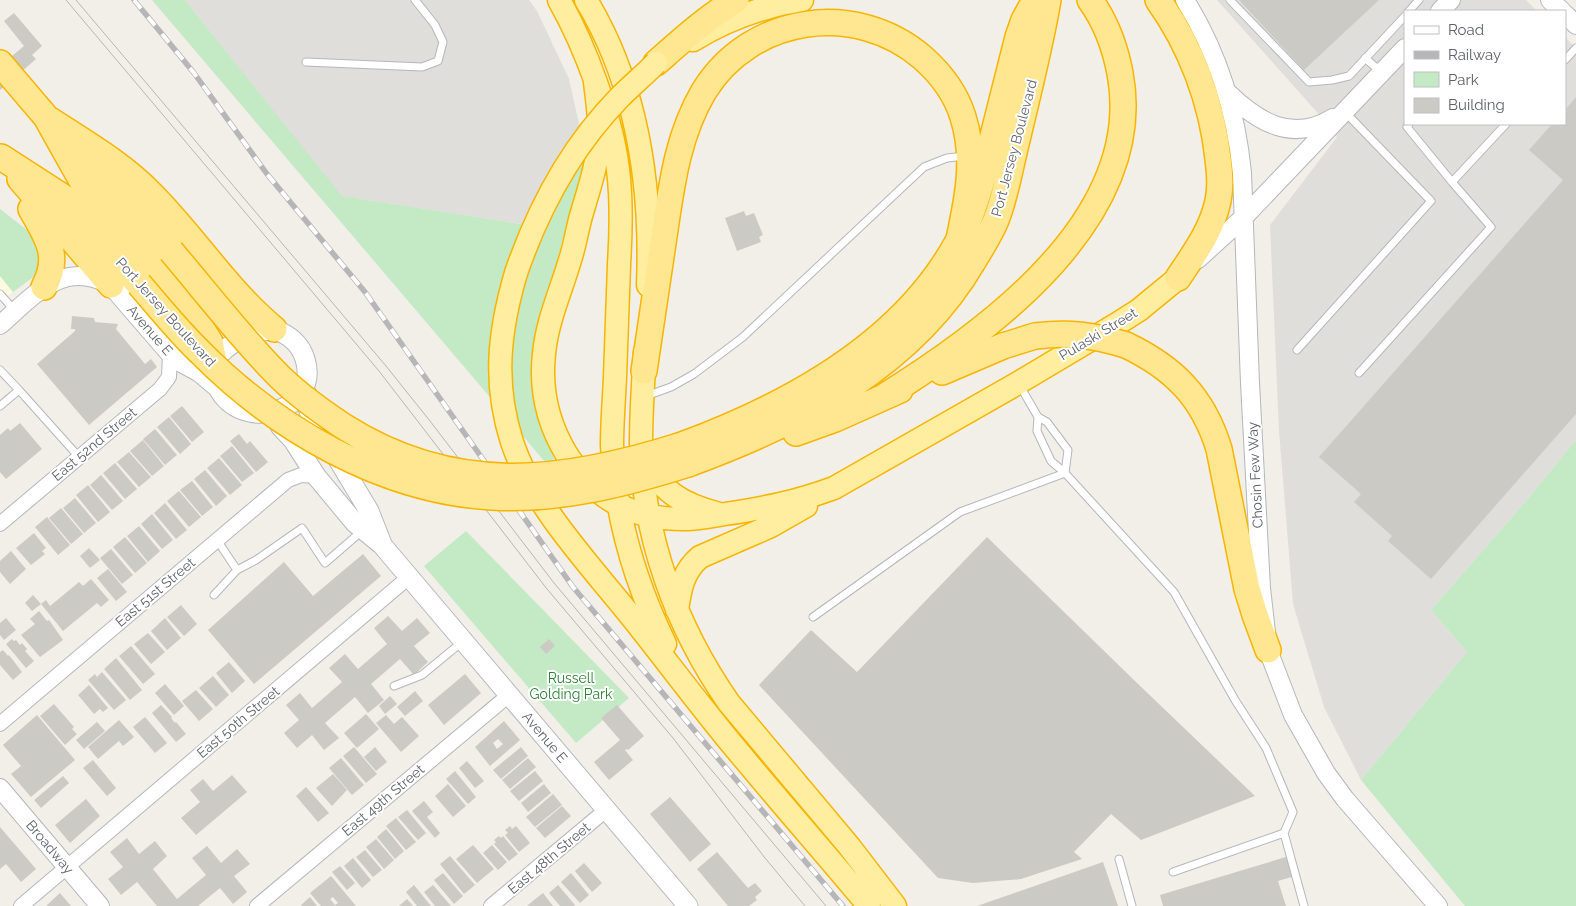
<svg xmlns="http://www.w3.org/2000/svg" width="1576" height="906" font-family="Raleway,sans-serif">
  <rect width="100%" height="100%" fill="#f1efe8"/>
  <!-- commercial -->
  <path fill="#fff9df" d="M0 276 13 292 0 302Z"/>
  <!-- industrial -->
  <path fill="#e0deda" d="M185 0H529L537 11 569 79 584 146 522 224 341 196Z
    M1217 0H1526L1537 11H1405V124H1565V37L1576 48V440L1526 501 1431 610 1467 652 1361 780 1324 707 1293 604 1279 431 1270 225 1337 137 1316 111Z"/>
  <!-- green -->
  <path fill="#c4e9c5" d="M152 0H185L342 196 521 224 584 146 586 155 533 348 557 476Z
    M0 209 31 233 42 260 36 275 13 292 0 276Z
    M1576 440V906H1465L1361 780 1467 652 1431 610 1526 501Z
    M466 531 629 698 576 743 424 566Z"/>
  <!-- building -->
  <path fill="#cccac4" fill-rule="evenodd" d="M1239 0H1379L1304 70Z
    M14 13 42 46 32 55 36 59 0 90V66L24 46 4 21Z
    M1576 97V414L1431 579 1388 541 1392 536 1354 502 1361 494 1319 457 1563 180 1529 150 1552 124H1565V110Z
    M744 211 746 216 754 213 763 235 759 237 761 242 737 251 725 218Z
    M72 316 94 318 95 322 118 324 116 329 145 364 151 359 157 367 89 425 37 364 75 331V329H71Z
    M182 406 204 432 192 442 170 416Z
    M169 417 191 444 180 454 157 427Z
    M20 423 42 449 6 479 0 472V435L8 428 10 431Z
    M155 429 177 455 165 465 143 439Z
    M239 434 247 444 250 441 268 462 256 472 230 441Z
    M143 440 164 466 152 476 130 451Z
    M232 446 254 473 242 482 220 456Z
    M129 452 151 477 139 487 117 462Z
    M219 458 242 485 230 495 207 468Z
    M115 463 137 489 125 499 103 473Z
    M205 470 227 496 216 506 194 479Z
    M101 475 123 501 112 510 90 485Z
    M192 481 213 507 202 516 180 490Z
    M88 485 110 512 98 522 76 495Z
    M179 491 201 517 189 527 167 501Z
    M75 498 96 523 84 533 63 508Z
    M165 503 187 530 176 539 154 513Z
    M61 508 83 534 71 544 49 518Z
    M152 514 173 540 162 549 141 524Z
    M47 517 70 545 58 555 35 527Z
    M139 526 160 551 148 562 127 536Z
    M34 533 46 548 42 551 45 554 31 565 16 548Z
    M125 537 147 563 135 573 113 547Z
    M987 537 1136 682 1255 796 1141 840 1111 814 1074 852 1082 859 1021 879 973 883 938 878 759 685 811 630 857 672Z
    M89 548 100 560 90 568 80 556Z
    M111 549 133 575 122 584 100 558Z
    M11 551 26 569 10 584 0 572V561Z
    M363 554 381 576 254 684 208 630 284 562 313 596Z
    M108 569 127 592 116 601 97 578Z
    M91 579 109 600 101 607 97 603 63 631 41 604 46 600 50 606 79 582 83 586Z
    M33 595 41 604 32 611 25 603Z
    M181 605 197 624 184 636 167 617Z
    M39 611 47 621 49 620 63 640 40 657 21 635 35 624 30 619Z
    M388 616 402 631 417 618 430 633 414 646 428 662 414 675 400 659 371 684 384 700 368 713 355 697 325 723 339 738 324 750 312 735 297 748 284 733 299 720 286 705 300 693 312 708 342 682 329 668 345 654 358 669 387 644 374 628Z
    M6 618 16 630 4 640 0 635V623Z
    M165 618 181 638 167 650 151 631Z
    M148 633 165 652 151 664 134 644Z
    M12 639 14 641 16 640 20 645 22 643 27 649 25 651 34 661 26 668 6 644Z
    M549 639 555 646 546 654 540 647Z
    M131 646 155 674 143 684 119 656Z
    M3 650 8 656 9 655 22 672 13 680 0 665V652Z
    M116 658 142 690 130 700 104 669Z
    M229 662 245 681 232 693 216 673Z
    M102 672 126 700 114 710 88 680 95 674 97 677Z
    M465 674 481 693 444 725 428 705Z
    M213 676 229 695 216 707 199 688Z
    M165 684 184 706 174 715 155 693Z
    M89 685 108 708 103 712 100 709 94 714 78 695Z
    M196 690 213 709 199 721 182 701Z
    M415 691 423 701 405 716 397 707Z
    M390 696 397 704 385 714 379 706Z
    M54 704 74 727 72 729 77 734 65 745 40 716Z
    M161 705 172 717 171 718 175 723 176 722 186 734 176 742 152 713Z
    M617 705 644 736 628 750 627 749 625 750 633 760 609 780 594 762 620 740 601 718Z
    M366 714 379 729 357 748 344 733Z
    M37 715 75 760 31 797 11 774 21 766 3 745Z
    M386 715 394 724 402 717 419 736 401 752 376 723Z
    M145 717 167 743 155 753 133 727Z
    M119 720 134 737 123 746 119 741 98 759 88 747Z
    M504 721 520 740 490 766 475 747ZM498 739 503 744 497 749 493 743Z
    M97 722 105 731 84 749 76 740Z
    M354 747 377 774 366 783 343 756Z
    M375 747 387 762 376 771 364 757Z
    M521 747 528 756 501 779 493 770Z
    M341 758 364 785 352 795 329 768Z
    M528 758 536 767 510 789 502 780Z
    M93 760 116 788 107 796 83 768Z
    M467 761 484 781 475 788 459 768Z
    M455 771 476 797 468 804 446 779Z
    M535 771 543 781 519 801 510 791Z
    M333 774 347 790 332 806 316 788Z
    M232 775 247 792 196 835 181 818 200 802 190 790 203 779 213 791Z
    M63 776 69 783 41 808 34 800Z
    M448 784 466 806 453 817 435 796Z
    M544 784 551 793 528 812 521 803Z
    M306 787 329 813 318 822 296 796Z
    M553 794 562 805 535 827 526 817Z
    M670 797 711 844 690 862 650 814Z
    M86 799 100 816 70 843 55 825Z
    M424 801 433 812 427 817 440 833 435 838 412 811Z
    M562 806 571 816 545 838 536 828Z
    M407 810 426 833 418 840 398 817Z
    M396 818 416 842 406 850 386 826Z
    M510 826 512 829 516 826 530 843 519 852 505 835 508 833 505 830Z
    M0 827 36 869 21 882 6 864 0 869Z
    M386 829 404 851 395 859 377 837Z
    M499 836 501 838 503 836 518 854 509 861 494 844 496 842 494 840Z
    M127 838 139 854 155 841 167 856 153 869 177 899 206 875 192 858 207 846 221 863 237 849 250 864 234 876 247 892 233 904 220 888 198 906H157L137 882 121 895 108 879 123 867 110 852Z
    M376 839 394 860 384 869 366 847Z
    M473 845 494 869 477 883 456 859Z
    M492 845 507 862 498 870 483 853Z
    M365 850 382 870 373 877 356 857Z
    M717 852 748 888 755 883 762 891 755 897 757 900 749 906H728L697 869Z
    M450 856 475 885 464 894 440 864Z
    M1289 856 1295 876 1278 881 1286 906H1163L1160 895Z
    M353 858 371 880 362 888 344 866Z
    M1103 862 1118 906H977Z
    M584 863 602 883 592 892 575 871Z
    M340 866 355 883 347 890 332 872Z
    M443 873 463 896 454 904 434 880Z
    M571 873 589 895 580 903 561 882Z
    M331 876 356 906H321L310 893ZM333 897 338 903 335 905 330 899Z
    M414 885 431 906H417L406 892Z
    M433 885 451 906H435L424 892Z
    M558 885 575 905 574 906H560L549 893Z
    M60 893 71 906H46Z
    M543 893 553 906H527L534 900Z
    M310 897 317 906H302L301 905Z
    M407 899 413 906H399Z"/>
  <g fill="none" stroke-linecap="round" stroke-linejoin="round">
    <defs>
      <path id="service" d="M1230 0 1309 82 1332 80 1349 76 1405 16
        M1409 11 1419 0
        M1365 58 1381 72
        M1565 60 1576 48
        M306 62 422 67 438 61 443 42 435 25 415 0
        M1409 124 1407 127 1452 182 1506 124
        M0 294 15 311
        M1297 350 1431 201 1345 112
        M0 370 19 390 0 406
        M1359 373 1491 227 1452 182
        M1020 386 1038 417 1047 422 1068 450 1065 473
        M19 390 79 457
        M646 396 671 387 694 374 743 337 924 167 947 158 965 156
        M1038 417 1037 431 1051 461 1065 473 1174 592 1235 700 1266 748 1293 812 1284 833 1173 872
        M217 540 237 570
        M214 595 237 570 256 560 302 528 325 563 363 530
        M813 617 960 512 1065 473
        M394 686 422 675 462 642
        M1284 833 1304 906
        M1119 859 1132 906"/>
      <path id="minor" d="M0 524 160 389 169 377 170 354
        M0 724 288 480 301 475 316 476
        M21 906 409 577
        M257 906 509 695
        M491 906 606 810"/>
      <path id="tertiary" d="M1185 0C1218 53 1236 110 1242 173L1250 383 1261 588 1268 650 1293 715 1326 773 1345 799 1438 906
        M1550 0 1562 11
        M1440 11 1451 0
        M1565 14 1576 25
        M1228 93C1258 122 1292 143 1333 118
        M1198 259 1244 217 1405 48
        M0 325C32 297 63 259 108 284
        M0 788 100 906"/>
      <path id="secondary" d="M111 285 175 359 199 372 217 387
        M274 329C289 335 300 343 305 359 321 411 243 435 218 388 214 381 215 371 214 362 228 341 250 333 274 329Z
        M307 394 308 408 314 425 336 456 369 511 382 544
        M280 426 293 440 316 476 355 523 382 545 688 906"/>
      <path id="trunk" d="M559 0C585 46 612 117 618 170 622 201 621 233 619 264 618 302 616 340 615 377 614 400 612 423 612 445 615 515 635 582 665 644
        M586 0C638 86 652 186 648 285
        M693 40C726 20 764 6 802 0
        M595 82C597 100 600 117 599 135 598 164 589 188 581 216 577 230 575 245 570 260 561 291 547 321 544 354 540 390 548 424 567 455 596 500 633 520 687 519 700 519 712 516 725 514 765 508 796 502 834 488L1018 383 1117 324 1139 310 1178 278
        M516 273C499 331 493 383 512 442 533 506 592 567 634 620 665 659 695 699 726 737 773 794 822 850 869 906
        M645 352C643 383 641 413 641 444 643 537 676 627 729 703L849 846 895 906
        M647 459C658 491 685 505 716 513
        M677 610C680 589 683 571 700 557L771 526 806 506"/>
      <path id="motorway" d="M1158 0C1191 46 1212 102 1218 159 1220 173 1221 187 1218 201 1212 230 1194 254 1178 278
        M0 63 46 117 83 183 184 300 210 342 214 362
        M656 63C681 41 706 18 736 0
        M50 120C85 143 122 164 151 194 194 237 227 290 274 329
        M1 157 63 197 73 207 139 284
        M93 161 171 251
        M20 179 111 285
        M31 209C47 237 61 256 44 287
        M1126 345C1174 368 1203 397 1219 449L1247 589 1255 615 1268 650
        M644 371C650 328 657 286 663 243 671 191 676 138 704 91 751 15 856 0 923 58 941 74 956 94 963 117 976 158 968 197 959 239
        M942 372 1003 346 1035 336
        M885 396C991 330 1147 216 1120 73 1115 47 1106 22 1090 0
        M796 433 835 419 900 390
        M682 445C796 403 921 334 970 216 981 189 987 161 994 132 1002 100 1010 69 1018 37L1024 20 1035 0
        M688 464C800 423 912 367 974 260 982 247 990 234 996 220 1006 195 1010 167 1017 140 1028 93 1040 47 1048 0"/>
    </defs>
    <!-- service casing -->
    <use href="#service" stroke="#b5b7bc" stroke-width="9"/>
    <!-- minor casing -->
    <use href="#minor" stroke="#b5b7bc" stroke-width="16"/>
    <!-- tertiary casing -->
    <use href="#tertiary" stroke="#b5b7bc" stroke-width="20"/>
    <!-- secondary casing -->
    <use href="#secondary" stroke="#b6b9bf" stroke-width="21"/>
    <!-- trunk casing -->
    <use href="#trunk" stroke="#f9b400" stroke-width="25"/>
    <!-- motorway casing -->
    <use href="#motorway" stroke="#f9b400" stroke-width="28"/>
    <!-- service -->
    <use href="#service" stroke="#fff" stroke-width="7"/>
    <!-- minor -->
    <use href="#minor" stroke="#fff" stroke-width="14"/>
    <!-- tertiary -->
    <use href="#tertiary" stroke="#fff" stroke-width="18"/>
    <!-- secondary -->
    <use href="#secondary" stroke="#fff" stroke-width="19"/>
    <!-- trunk -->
    <use href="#trunk" stroke="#ffeea0" stroke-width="22"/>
    <!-- motorway -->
    <use href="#motorway" stroke="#ffe791" stroke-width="25"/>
    <!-- tram -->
    <path stroke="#b6b6b8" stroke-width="1" d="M66 0 379 371 547 589 673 738 765 858 805 906
      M76 0 386 366 430 421 554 583 826 906"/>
    <defs>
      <path id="rail" d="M134 0 194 73 267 174 365 292 573 587 843 906"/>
    </defs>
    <!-- rail casing -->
    <use href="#rail" stroke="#b6b6b8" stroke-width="5.5"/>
    <!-- rail -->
    <use href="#rail" stroke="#fff" stroke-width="4" stroke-dasharray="11" stroke-linecap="butt"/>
    <defs>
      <path id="trunk-bridge" d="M516 273C538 209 572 146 620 97 631 86 644 75 656 63"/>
      <path id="motorway-bridge" d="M171 251C205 291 238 334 275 372 295 393 319 410 343 426 454 497 563 483 682 445
        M139 284C159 307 178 331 200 352 275 428 382 491 492 497 559 501 625 484 688 464
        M1035 336C1069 332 1093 335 1126 345"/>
    </defs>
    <!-- trunk-bridge casing -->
    <use href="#trunk-bridge" stroke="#f9b400" stroke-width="25" stroke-linecap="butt"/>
    <!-- motorway-bridge casing -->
    <use href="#motorway-bridge" stroke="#f9b400" stroke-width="28" stroke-linecap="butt"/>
    <!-- trunk-bridge -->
    <use href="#trunk-bridge" stroke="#ffeea0" stroke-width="22"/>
    <!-- motorway-bridge -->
    <use href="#motorway-bridge" stroke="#ffe791" stroke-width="25"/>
  </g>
  <g text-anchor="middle" stroke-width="4" stroke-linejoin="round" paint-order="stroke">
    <!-- street labels -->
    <g font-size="14" fill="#5f6268" stroke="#fff">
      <text transform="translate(1014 148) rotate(-75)" y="5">Port Jersey Boulevard</text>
      <text transform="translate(166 312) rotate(48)" y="5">Port Jersey Boulevard</text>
      <text transform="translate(150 330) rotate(49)" y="5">Avenue E</text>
      <text transform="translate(1098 334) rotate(-31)" y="5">Pulaski Street</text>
      <text transform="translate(94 444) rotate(-40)" y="5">East 52nd Street</text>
      <text transform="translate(1255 475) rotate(-93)" y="5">Chosin Few Way</text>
      <text transform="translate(155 592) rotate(-40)" y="5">East 51st Street</text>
      <text transform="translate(238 722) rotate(-40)" y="5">East 50th Street</text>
      <text transform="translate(545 737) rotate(50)" y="5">Avenue E</text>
      <text transform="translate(383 800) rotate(-40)" y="5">East 49th Street</text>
      <text transform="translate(50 847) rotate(50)" y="5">Broadway</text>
      <text transform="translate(549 858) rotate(-40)" y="5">East 48th Street</text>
    </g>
    <!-- park labels -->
    <g font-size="14" fill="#318339" stroke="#fff">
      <text x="571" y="683">Russell<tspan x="571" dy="16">Golding Park</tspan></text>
    </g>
  </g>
  <!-- legend -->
  <rect x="1404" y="10" width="162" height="115" fill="#ffffff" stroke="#bfc0c3"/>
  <rect x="1414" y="26" width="25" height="8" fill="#ffffff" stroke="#bfc0c3"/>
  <text x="1448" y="35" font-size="15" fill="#5f6268">Road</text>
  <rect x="1414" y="51" width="25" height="8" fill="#b6b6b8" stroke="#bfc0c3"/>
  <text x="1448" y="60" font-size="15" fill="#5f6268">Railway</text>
  <rect x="1414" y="72" width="25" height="15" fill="#c4e9c5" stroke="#bfc0c3"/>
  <text x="1448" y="85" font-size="15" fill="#5f6268">Park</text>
  <rect x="1414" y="98" width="25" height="15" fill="#cccac4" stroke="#bfc0c3"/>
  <text x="1448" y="110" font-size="15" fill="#5f6268">Building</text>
</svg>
